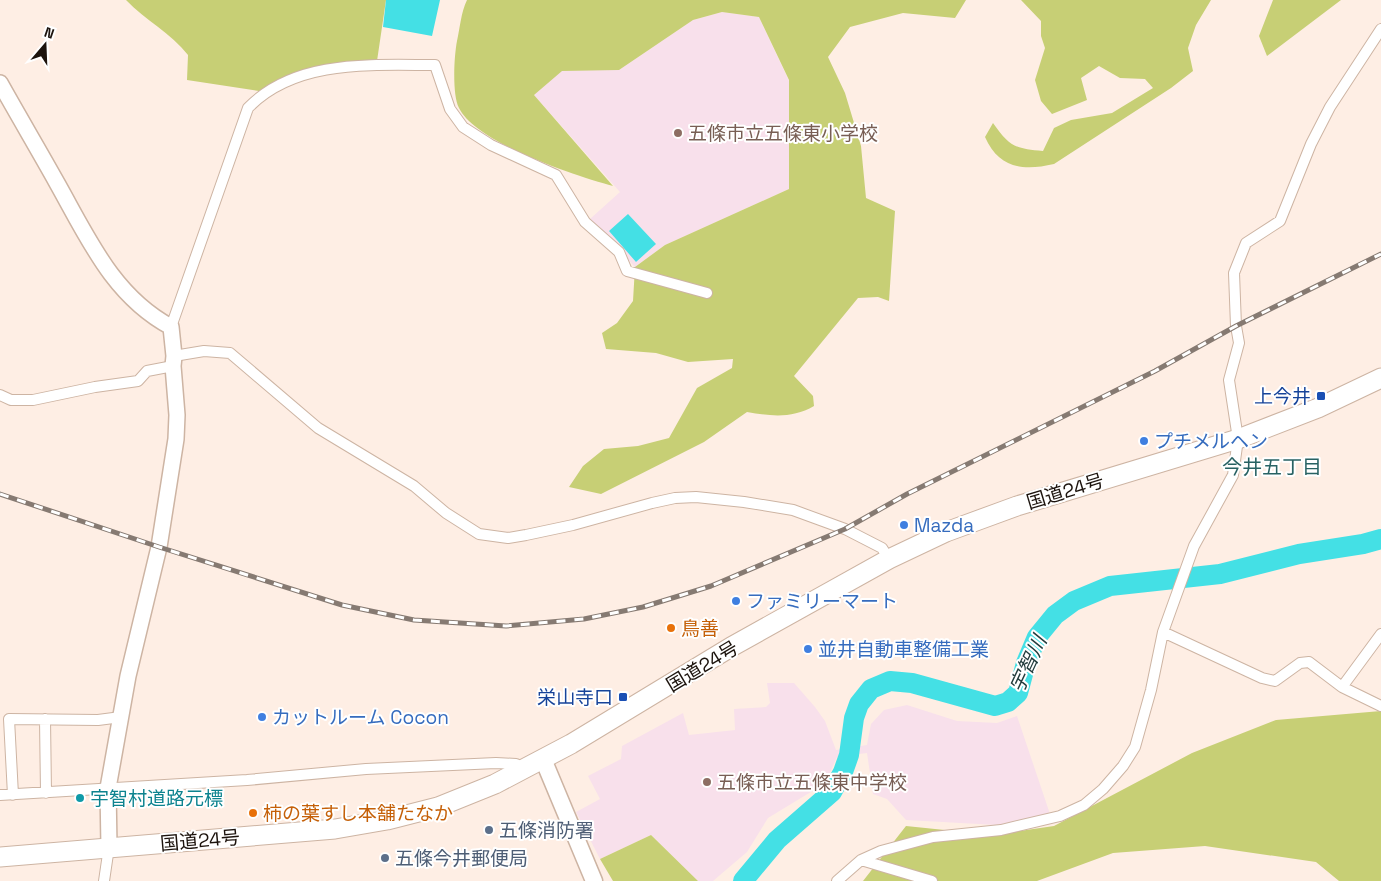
<svg xmlns="http://www.w3.org/2000/svg" width="1381" height="881" font-family="'Space Grotesk','Noto Sans JP',sans-serif">
  <rect width="100%" height="100%" fill="#feeee4"/>
  <!-- education -->
  <path fill="#f8e0eb" d="M722 12 759 17 789 81V189L665 245 635 267 590 219 620 192 534 95 562 70H619L693 20Z
    M767 683H794L815 707 825 721 836 750 867 745 871 724 884 710 907 705 957 721 997 723 1017 716 1050 814 997 825 906 820 887 799 873 794 867 753 837 757 828 777 819 787 768 818 747 852 713 881H698L651 835 600 859 576 812 600 799 588 776 621 759 622 746 683 713 689 735 735 730 734 709 766 707 770 703Z"/>
  <!-- green -->
  <path fill="#c7cf75" d="M126 0H386L377 61 319 66 279 79 259 91 187 80 188 55C171 33 145 20 126 0Z
    M467 0H966L955 18 903 13 850 27 828 57 845 93 861 146 866 198 895 211 889 301 878 297 858 298 794 376 813 396 814 406C792 419 770 416 747 412L704 442 601 494 569 487 583 466 604 449 638 446 669 438 697 388 732 368 733 359 688 362 656 353 606 349 602 333 617 323 633 301 635 267 665 245 789 189V80L759 17 722 12 693 20 619 70 562 71 534 95 613 186C576 176 476 143 459 108 452 95 454 56 457 41 460 28 461 12 467 0Z
    M1021 0H1211L1196 25 1188 48 1193 71 1171 88 1054 164C1024 171 999 169 985 137L993 123C1009 146 1015 149 1043 151L1054 128 1071 120 1112 113 1153 88 1145 79 1120 78 1099 66 1081 78 1087 100 1052 114 1041 101 1035 80 1045 48 1041 36V21Z
    M1273 0H1341L1267 56 1259 36Z
    M1381 711V881H1339L1316 862 1205 846 1113 853 1037 881H863L906 826 993 835 1054 826 1192 753 1276 720Z
    M651 835 698 881H613L600 859Z"/>
  <!-- water -->
  <path fill="#44e0e5" d="M386 0H440L432 36 383 27Z
    M628 214 656 244 636 262 609 231Z"/>
  <g fill="none" stroke-linecap="round" stroke-linejoin="round">
    <!-- river -->
    <path stroke="#44e0e5" stroke-width="20" d="M743 881 777 840 832 792 843 772 849 755 854 718 859 704 871 689 890 681 912 683 995 706 1008 702 1018 693 1026 663 1037 637 1055 615 1074 601 1110 586 1220 574 1299 554 1363 544 1381 539"/>
    <defs>
      <path id="street" d="M171 327 248 108C295 59 372 65 435 65L450 109 463 127 491 145 556 175 585 222 619 252 627 271 707 293
        M174 356 204 351 230 353 318 428 414 486 446 513 479 534 508 538 526 535 573 525 652 503 675 498 696 497 744 502 793 510 845 529 882 548 889 559
        M0 395 11 400H33L95 387 138 381 147 371 173 366
        M1163 632 1262 678 1275 681 1300 663 1309 662 1342 687
        M1381 634 1342 687 1381 706
        M45 719 46 793
        M0 795 247 780 366 769 496 763 516 764 525 768
        M13 795 9 719 98 720 121 717
        M861 860 932 881
        M104 881 109 847
        M837 881 861 860 881 851 933 837 1001 830 1060 816 1084 805 1103 789 1123 766 1135 747 1151 690 1163 632 1194 546 1233 475 1238 439 1229 380 1239 343 1236 326 1234 273 1246 243 1280 221 1311 144 1330 107 1381 29"/>
      <path id="secondary" d="M0 83C19 117 38 149 57 183 88 238 113 296 171 327L174 356 173 366 177 415 176 439 159 547 128 676 108 788 109 847"/>
      <path id="primary" d="M543 759 594 881"/>
      <path id="highway" d="M0 857 335 829 387 820 438 807 495 784 571 744 731 647 889 559 946 532 1017 506 1238 439 1318 408 1381 378"/>
    </defs>
    <!-- street casing -->
    <use href="#street" stroke="#cdb4a3" stroke-width="12"/>
    <!-- secondary casing -->
    <use href="#secondary" stroke="#cdb4a3" stroke-width="18"/>
    <!-- primary casing -->
    <use href="#primary" stroke="#cdb4a3" stroke-width="19"/>
    <!-- highway casing -->
    <use href="#highway" stroke="#cdb4a3" stroke-width="21"/>
    <!-- street -->
    <use href="#street" stroke="#fff" stroke-width="10"/>
    <!-- secondary -->
    <use href="#secondary" stroke="#fff" stroke-width="15"/>
    <!-- primary -->
    <use href="#primary" stroke="#fff" stroke-width="16"/>
    <!-- highway -->
    <use href="#highway" stroke="#fff" stroke-width="19"/>
    <defs>
      <path id="rail" d="M0 494 159 547 342 605 414 620 506 626 584 619 643 607 711 586 845 529 907 494 1155 371 1236 326 1381 254"/>
    </defs>
    <!-- rail casing -->
    <use href="#rail" stroke="#867a72" stroke-width="5"/>
    <!-- rail -->
    <use href="#rail" stroke="#fff" stroke-width="3" stroke-dasharray="9" stroke-linecap="butt"/>
  </g>
  <!-- markers -->
  <g fill="#8d6e63" stroke="#fff" stroke-width="2">
    <circle cx="678" cy="133" r="5"/>
    <circle cx="707" cy="782" r="5"/>
  </g>
  <g fill="#1a4fb4" stroke="#fff" stroke-width="2">
    <rect x="1316" y="391" width="10" height="10" rx="2.5"/>
    <rect x="618" y="692" width="10" height="10" rx="2.5"/>
  </g>
  <g fill="#3f7fe0" stroke="#fff" stroke-width="2">
    <circle cx="1144" cy="441" r="5"/>
    <circle cx="904" cy="525" r="5"/>
    <circle cx="736" cy="601" r="5"/>
    <circle cx="808" cy="649" r="5"/>
    <circle cx="262" cy="717" r="5"/>
  </g>
  <g fill="#e8710a" stroke="#fff" stroke-width="2">
    <circle cx="671" cy="628" r="5"/>
    <circle cx="253" cy="813" r="5"/>
  </g>
  <circle fill="#0f9aa8" stroke="#fff" stroke-width="2" cx="80" cy="798" r="5"/>
  <g fill="#5c6f8a" stroke="#fff" stroke-width="2">
    <circle cx="489" cy="830" r="5"/>
    <circle cx="385" cy="858" r="5"/>
  </g>
  <g text-anchor="middle" stroke-width="4" stroke-linejoin="round" paint-order="stroke">
    <!-- education labels -->
    <g font-size="19" fill="#785e54" stroke="#fff" text-anchor="start">
      <text x="688" y="140">五條市立五條東小学校</text>
      <text x="717" y="789">五條市立五條東中学校</text>
    </g>
    <!-- transit labels -->
    <g font-size="19" fill="#164399" stroke="#fff" text-anchor="end">
      <text x="1311" y="403">上今井</text>
      <text x="613" y="704">栄山寺口</text>
    </g>
    <!-- shop labels -->
    <g font-size="19" fill="#366cbe" stroke="#fff" text-anchor="start">
      <text x="1154" y="448">プチメルヘン</text>
      <text x="914" y="532">Mazda</text>
      <text x="746" y="608">ファミリーマート</text>
      <text x="818" y="656">並井自動車整備工業</text>
      <text x="272" y="724">カットルーム Cocon</text>
    </g>
    <!-- street labels -->
    <g font-size="19" fill="#1c130d" stroke="#fff">
      <text transform="translate(1065 491) rotate(-17)" y="7">国道24号</text>
      <text transform="translate(702 666) rotate(-31)" y="7">国道24号</text>
      <text transform="translate(200 840) rotate(-5)" y="7">国道24号</text>
    </g>
    <!-- food labels -->
    <g font-size="19" fill="#c56008" stroke="#fff" text-anchor="start">
      <text x="681" y="635">鳥善</text>
      <text x="263" y="820">柿の葉すし本舗たなか</text>
    </g>
    <!-- culture labels -->
    <g font-size="19" fill="#0d838f" stroke="#fff" text-anchor="start">
      <text x="90" y="805">宇智村道路元標</text>
    </g>
    <!-- service labels -->
    <g font-size="19" fill="#4e5e75" stroke="#fff" text-anchor="start">
      <text x="499" y="837">五條消防署</text>
      <text x="395" y="865">五條今井郵便局</text>
    </g>
    <!-- neighbourhood labels -->
    <g font-size="20" fill="#286263" stroke="#fff">
      <text x="1272" y="474">今井五丁目</text>
    </g>
    <!-- water labels -->
    <g font-size="20" font-style="italic" fill="#233c3d" stroke="#fff">
      <text transform="translate(1028 664) rotate(-65)" y="7">宇智川</text>
    </g>
  </g>
  <!-- north arrow -->
  <g transform="translate(45 45) rotate(19)" stroke="#ffffff" stroke-width="4" paint-order="stroke">
  <path d="M0-4L9 19L0 12L-9 19Z" fill="#1c130d"/>
  <text y="-8" font-size="14" font-weight="bold" text-anchor="middle" fill="#1c130d">N</text>
  </g>
</svg>
